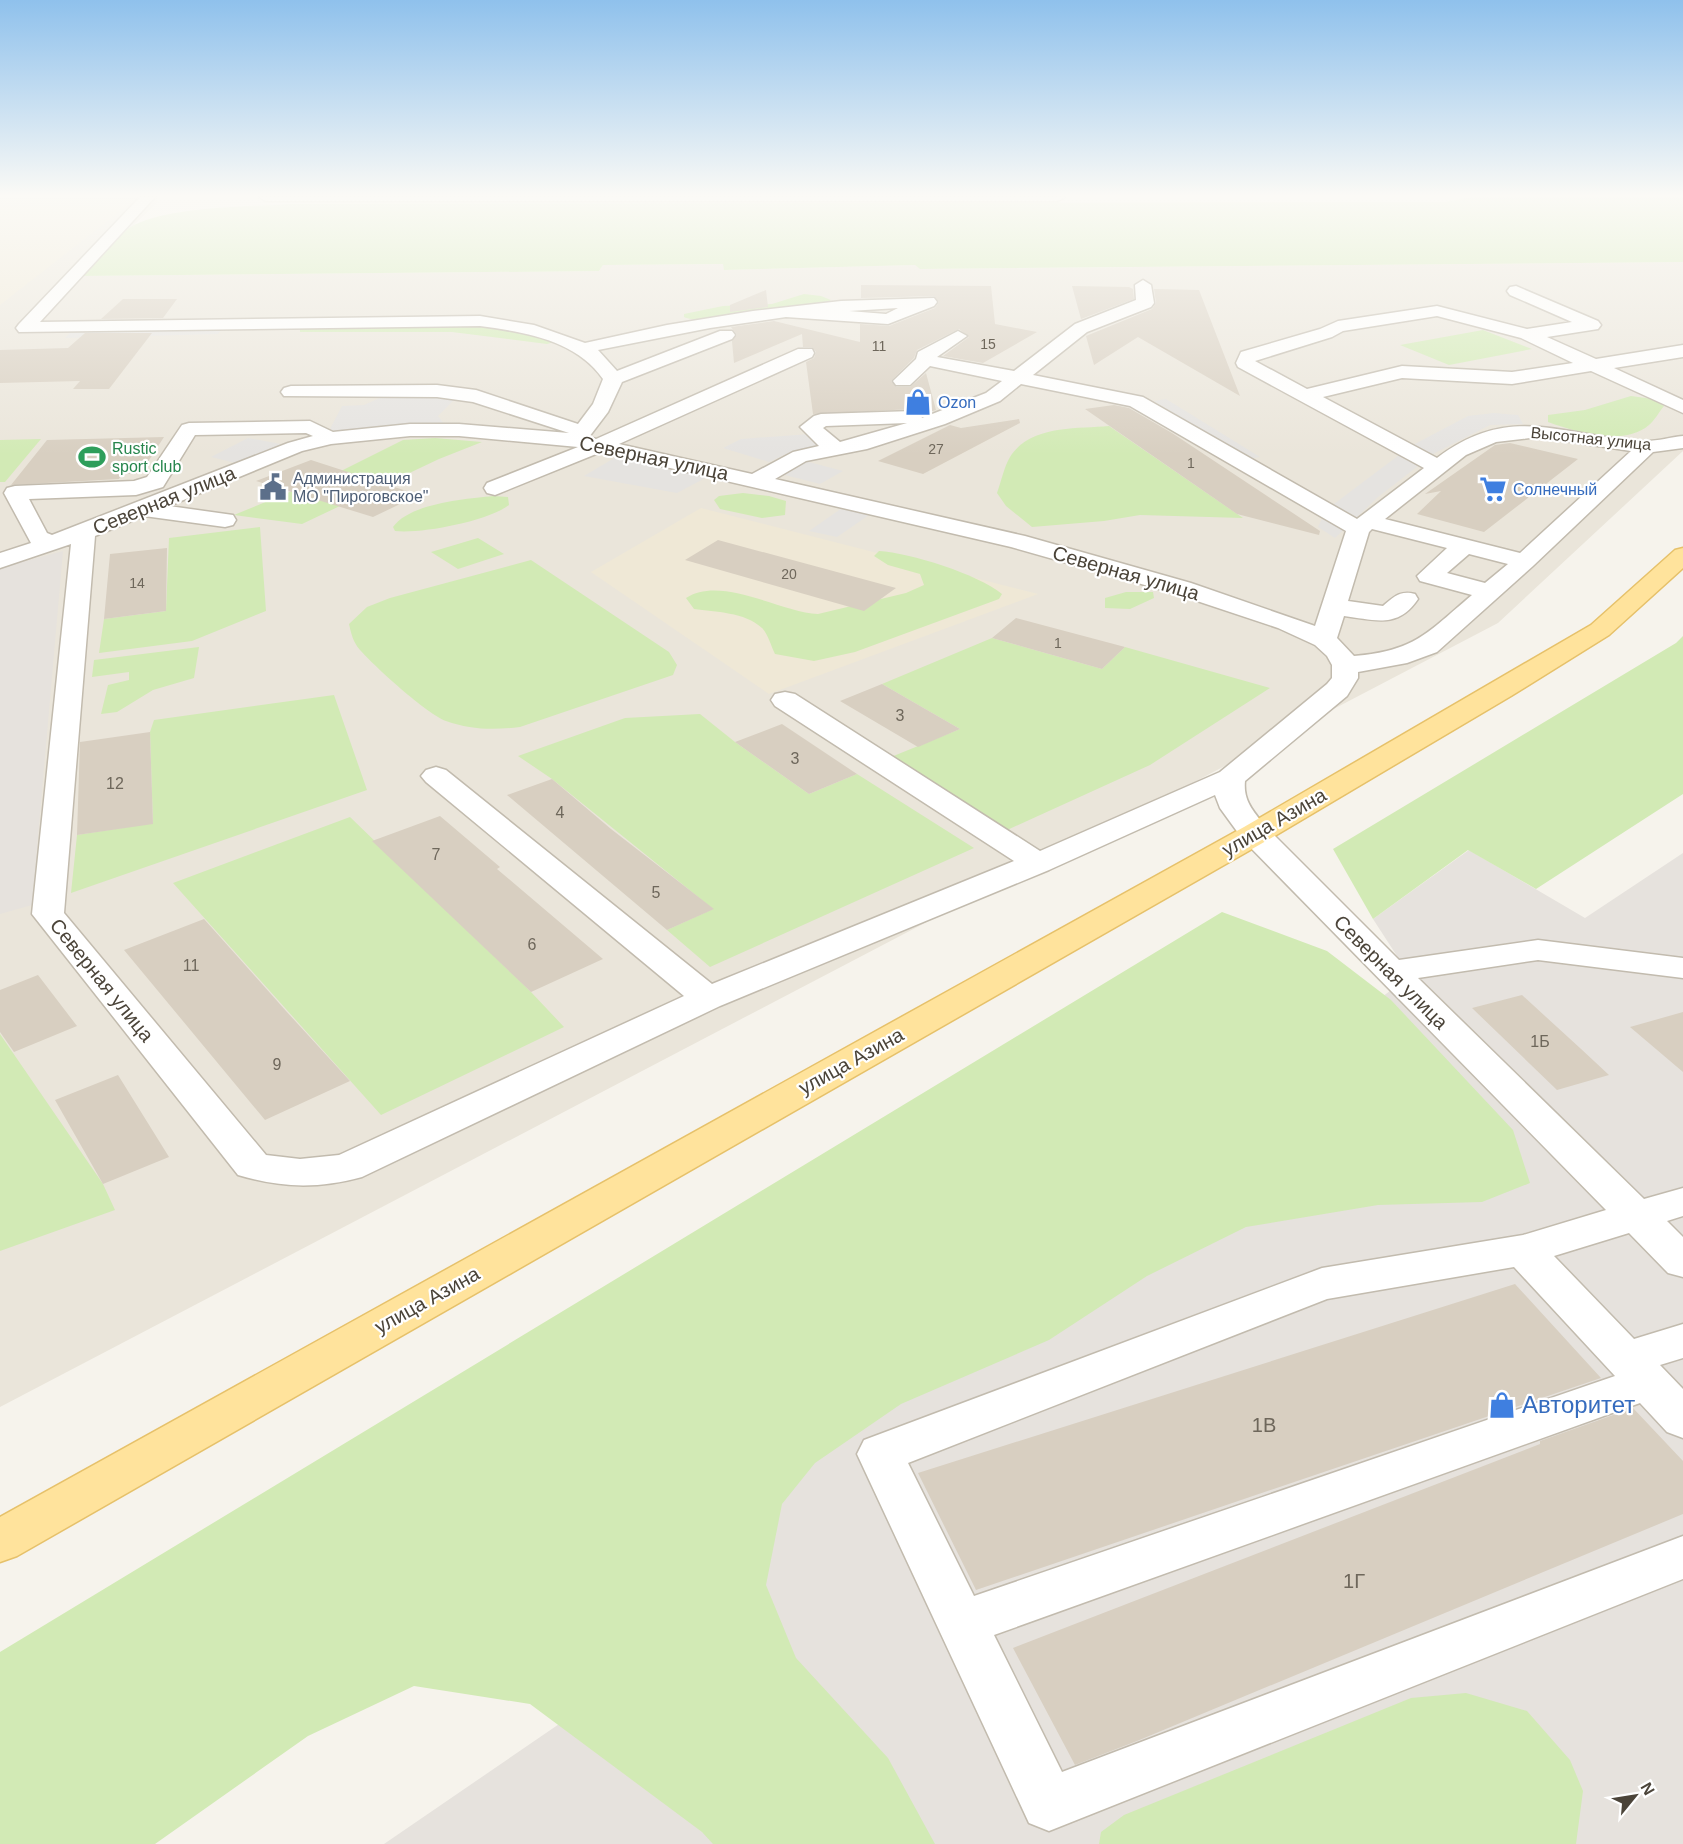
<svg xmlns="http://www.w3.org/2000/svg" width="1683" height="1844" font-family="Arial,sans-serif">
  <rect width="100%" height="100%" fill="#f6f3ec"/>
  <!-- residential -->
  <path fill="#eae5da" d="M0 197H158L157 203 80 276 599 271 603 265 724 264V270L915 265 921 269 1683 262V451L1498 623 0 1407Z"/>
  <!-- industrial -->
  <path fill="#e6e2dd" d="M63 551 32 905 0 914V568Z
    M1469 850 1585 918 1683 853V1844H384L622 1681 579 1597 1410 976 1373 919Z"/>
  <!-- education -->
  <path fill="#efe8d6" d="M128 205 0 305V207Z
    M701 508 1038 594 769 694 591 572Z"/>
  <!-- green -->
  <path fill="#d2eab5" d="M1471 197H1683V262L920 269 915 265 724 270 723 264 603 265 599 271 79 276C94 262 117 234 134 225 174 206 247 207 291 204L1446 202Z
    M804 294 821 296 831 300 827 303C801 308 704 327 684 317V314L723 306 772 304Z
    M347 325C398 325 511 317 554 342L547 344 452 332H300V329Z
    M1483 330 1532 349 1449 365 1400 345Z
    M1631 396 1653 399 1664 406C1659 412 1655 420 1649 425 1623 447 1576 432 1548 422V415L1585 410Z
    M1109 426 1243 518 1140 515 1104 521 1032 527 1006 506 997 493C1001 482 1004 467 1010 457 1030 425 1076 429 1109 426Z
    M435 438 482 442 439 459 302 524 234 515 343 470 403 440Z
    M41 439 5 482H0V440Z
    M743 493 769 496 786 501 785 515 762 518 720 509 714 500 719 496Z
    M493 496 508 497 509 505C488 521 422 534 395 531L393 527C410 503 466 499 493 496Z
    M260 527 266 611 192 641 99 653 104 619 166 611 169 538Z
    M478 538 504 554 458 569 431 552Z
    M879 551C910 553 978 574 1002 594L999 599 855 652 814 661 775 654C771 646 768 634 762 628 745 612 715 612 694 609L686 598C721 575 780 612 818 614L906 593 924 585 920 574 888 565 874 556Z
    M531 560 669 652 677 665 673 675 520 727C494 730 471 730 446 721 427 714 374 666 360 650 353 642 351 633 349 624L367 607 390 598Z
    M1126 592H1153L1154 598 1130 609 1105 608V598Z
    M1683 636V794L1536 889 1468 850 1373 919 1333 849 1676 643Z
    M992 638 1102 669 1125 647 1270 688 1150 765 1005 831 891 757 960 729 882 684Z
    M199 647 194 678 153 690 117 712 101 714 108 685 129 680V672L92 677 94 660Z
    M334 695 367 790 71 893 77 835 153 823 150 732 154 720Z
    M700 714 735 742 809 794 857 774 974 848 710 967 667 930 713 909 552 779 518 756 625 718Z
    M350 817 531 992 564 1027 381 1115 173 883Z
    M1222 912 1327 951 1391 1000 1513 1130 1530 1183 1482 1202 1378 1205 1246 1227 1147 1276 1049 1340 901 1404 815 1463 782 1504 766 1585 796 1658 888 1758 935 1844H713L702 1832 530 1704 414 1686 308 1736 155 1844H0V1652Z
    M0 1034 103 1184 115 1210 0 1251Z
    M1466 1693 1527 1711 1570 1760 1583 1791 1576 1844H1099L1101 1832 1124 1815 1411 1698Z"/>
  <!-- parking -->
  <path fill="#e5e3e0" d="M223 328 218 334 65 338 72 331Z
    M457 397 438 416 444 424 328 433 342 406 364 405 380 398Z
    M1166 399 1260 457 1248 459 1154 401Z
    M1494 413 1518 415 1523 424 1490 425 1435 453 1378 497 1335 538 1318 527 1326 510 1411 446 1468 416Z
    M811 434 831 449 786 454 769 462 723 448 741 439Z
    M248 438 281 444 239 464 211 457Z
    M621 454 711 475 677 493 584 476Z
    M801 460 843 471 820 484 777 473Z
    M845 506 872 513 837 537 809 531Z"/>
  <!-- building -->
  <path fill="#d8cfc1" d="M861 285 991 286 995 324 1037 332 983 363 943 356 969 337 959 329 917 350 914 358 891 381 896 387H910L926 373 936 410 933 411 913 409 813 414 806 362 814 358 816 352 812 347H803L802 334 734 363 732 341 737 335 731 327 774 321 860 342V324L889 326 935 308 939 302 934 296 861 298Z
    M1072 286 1129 287 1133 289 1134 299 1081 319Z
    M1154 289 1199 290 1240 396 1138 337 1094 365 1086 336 1152 309 1156 303Z
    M766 290 768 307 730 312V305Z
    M123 299H177L163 318 101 319Z
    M85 333H152L109 389H73L80 381 0 383V350L68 348Z
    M1114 405 1129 408 1172 433 1320 531 1319 535 1237 514 1085 409Z
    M1019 419 1020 423 923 474 878 461 950 425 961 428Z
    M164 437 140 474H122L119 479 11 485 47 440Z
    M1510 443 1578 459 1484 532 1417 514 1441 491 1425 494 1495 445Z
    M311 460 419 495 373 517 256 481Z
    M718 540 896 588 864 611 685 560Z
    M167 548 166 611 104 619 110 554Z
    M1016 618 1125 647 1102 669 992 638Z
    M882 684 960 729 918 747 840 701Z
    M782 724 857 774 809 794 735 742Z
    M150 732 153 824 77 835 80 742Z
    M552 779 611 829 714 909 667 930 507 795Z
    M440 816 500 867 497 869 603 959 531 992 372 841Z
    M204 919 286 1011 350 1081 265 1120 124 950Z
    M38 975 77 1026 14 1052 0 1032V990Z
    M1522 995 1580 1048 1609 1075 1557 1090 1472 1008Z
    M1683 1012V1072L1630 1027Z
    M118 1075 169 1157 103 1184 55 1100Z
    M1515 1284 1601 1378 976 1590 918 1473Z
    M1633 1408 1683 1461V1514L1137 1741 1075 1765 1013 1648 1540 1444V1441Z"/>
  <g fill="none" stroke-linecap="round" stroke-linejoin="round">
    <defs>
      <path id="minor" d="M140 197H155L40 322 480 316 534 325 585 343 667 325 753 311 841 301 934 298 937 302 934 306 888 324 786 317 710 328 598 350 617 371 720 331H732L735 335 732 339 622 382 608 412 589 437 596 439 798 349H812L814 353 812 357 619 444 752 474 793 452 819 446 800 427 814 416 821 414 913 411 920 413 922 418 986 393 1002 381 930 366 910 385H896L893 381 916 359 918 352 958 331 967 336 937 357 1014 371 1075 324 1136 300 1135 285 1143 280 1151 285 1154 303 1151 307 1087 332 1033 375 1143 397 1357 519 1424 468 1238 367 1236 363 1241 352 1320 329 1338 321 1437 306 1527 329 1572 322 1510 295 1507 291 1510 287 1516 286 1598 321 1601 325 1598 329 1547 337 1596 359 1683 345V357L1614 368 1683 400V413L1591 371 1512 384 1402 378 1323 397 1437 458C1513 400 1566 439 1646 441 1658 441 1671 437 1683 436V448L1653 452 1533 566 1437 652 1407 663 1358 672V678L1347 696 1245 781C1243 801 1254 812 1266 827L1399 960 1538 940 1683 958V978L1538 960 1418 978 1644 1199 1683 1188V1216L1667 1221 1683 1237V1277L1668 1273 1629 1233 1554 1256 1634 1339 1683 1324V1358L1660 1365 1683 1389V1438L1667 1432 1640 1403 994 1635 1062 1772 1683 1536V1579L1049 1831 1029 1823 857 1454 864 1440 1322 1268 1523 1235 1606 1210 1244 841 1220 808 1215 795 1049 870 720 1006 362 1177C318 1189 281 1188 238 1175L32 914 71 544 0 568V553L31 543 4 493 7 488 15 486 134 481 147 477 182 425 189 423 310 421 333 432 410 424H459L569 433 473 402 437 397 284 396 281 392 284 388 291 386 437 385 476 390 578 424 593 404 603 379C576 340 525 332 480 326L19 332 16 328 19 324ZM898 308 886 314 849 311ZM1437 316 1521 338 1573 363 1512 372 1402 366 1307 389 1255 361 1332 337 1343 331ZM1021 384 1130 406 1346 531 1315 626 1191 583 1025 536 775 479 806 461 867 449 945 424 1000 401ZM907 423 840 442 823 428 826 426ZM306 433 313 436 288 443 52 535 47 533 29 499 136 495 163 487 195 435ZM410 436H459L578 447 487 483 484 488 487 493 495 495 601 452 1011 547 1173 593 1278 628 1315 645 1327 656 1332 665V678L1327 684 1220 772 1040 851 795 694 785 692 775 694 771 700 775 706 1014 861 712 984 446 770 436 767 426 770 421 776 426 782 684 996 339 1155 300 1159 266 1155 64 913 95 536 144 516 225 527 233 525 236 520 233 515 169 506 302 451 331 444ZM1538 437 1631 451 1520 553 1385 519 1466 455 1496 442ZM1372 529 1447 548 1417 576 1420 581 1472 595C1427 633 1415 651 1354 656L1337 638 1344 616C1375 620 1398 629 1418 599L1415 594C1400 590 1394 597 1383 606L1348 601 1369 532ZM1469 554 1508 564 1485 583 1447 573ZM1514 1267 1615 1376 974 1596 908 1463 1327 1299Z
        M259 197H1065L1058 201H266Z"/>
      <path id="major" d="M1683 548V568L1609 635 1511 696 1266 841 17 1556 0 1562V1517L1244 827 1591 625 1675 550Z"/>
    </defs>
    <!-- minor casing -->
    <use href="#minor" stroke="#c2bbae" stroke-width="3"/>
    <!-- major casing -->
    <use href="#major" stroke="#e6c16a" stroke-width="3"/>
    <!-- minor -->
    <use href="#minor" fill="#fff" fill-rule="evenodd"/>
    <!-- major -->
    <use href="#major" fill="#ffe39c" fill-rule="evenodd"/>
  </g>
  <!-- sky -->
  <linearGradient id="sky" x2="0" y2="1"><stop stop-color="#8fc1ec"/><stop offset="0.43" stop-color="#fbfaf6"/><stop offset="1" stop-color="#fbfaf6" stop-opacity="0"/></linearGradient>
  <rect width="1683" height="455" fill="url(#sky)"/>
  <!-- icons -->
  <defs>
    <symbol id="shop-bare" viewBox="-9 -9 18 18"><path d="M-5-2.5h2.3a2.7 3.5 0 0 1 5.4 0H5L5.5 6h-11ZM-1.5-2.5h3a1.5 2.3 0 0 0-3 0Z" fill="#3f7fe0" stroke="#fff" stroke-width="2.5" paint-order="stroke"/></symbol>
    <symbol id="stadium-bare" viewBox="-9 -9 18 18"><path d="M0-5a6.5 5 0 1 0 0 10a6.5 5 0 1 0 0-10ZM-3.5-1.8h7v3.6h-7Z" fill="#2e9e5b" stroke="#fff" stroke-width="2.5" paint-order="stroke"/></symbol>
    <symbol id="civic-bare" viewBox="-9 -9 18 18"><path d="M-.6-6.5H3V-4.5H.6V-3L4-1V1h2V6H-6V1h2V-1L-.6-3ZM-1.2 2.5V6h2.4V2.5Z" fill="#5c6f8a" stroke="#fff" stroke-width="2.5" paint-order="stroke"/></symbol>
    <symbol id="supermarket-bare" viewBox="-9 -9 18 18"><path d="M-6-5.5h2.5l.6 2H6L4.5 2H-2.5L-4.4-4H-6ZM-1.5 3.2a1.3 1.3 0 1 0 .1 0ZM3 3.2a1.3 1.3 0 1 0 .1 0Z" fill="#3f7fe0" stroke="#fff" stroke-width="2.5" paint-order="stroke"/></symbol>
  </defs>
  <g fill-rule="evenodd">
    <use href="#shop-bare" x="899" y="383" width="38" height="38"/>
    <use href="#stadium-bare" x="73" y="438" width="38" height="38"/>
    <use href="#civic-bare" x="254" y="468" width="38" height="38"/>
    <use href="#supermarket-bare" x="1474" y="470" width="38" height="38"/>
    <use href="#shop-bare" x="1483" y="1386" width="38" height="38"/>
  </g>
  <g text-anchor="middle" stroke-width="4.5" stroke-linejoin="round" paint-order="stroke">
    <!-- far-number labels -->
    <g font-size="14" fill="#6e675b">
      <text x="988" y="349">15</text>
      <text x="879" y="351">11</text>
      <text x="936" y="454">27</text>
      <text x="1191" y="468">1</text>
      <text x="789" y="579">20</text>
      <text x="137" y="588">14</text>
      <text x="1058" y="648">1</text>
    </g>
    <!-- far-shop labels -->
    <g font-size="16" fill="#366cbe" stroke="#fff" text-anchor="start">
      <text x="938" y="408">Ozon</text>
      <text x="1513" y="495">Солнечный</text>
    </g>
    <!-- far-street labels -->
    <g font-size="16" fill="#4b4439" stroke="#fff">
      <text transform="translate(1591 438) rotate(6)" y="6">Высотная улица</text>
    </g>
    <!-- far-leisure labels -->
    <g font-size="16" fill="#27864d" stroke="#fff" text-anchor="start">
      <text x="112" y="454">Rustic<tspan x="112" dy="18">sport club</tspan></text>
    </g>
    <!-- far-service labels -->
    <g font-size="16" fill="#4e5e75" stroke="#fff" text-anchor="start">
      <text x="293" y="484">Администрация<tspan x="293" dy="18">МО "Пироговское"</tspan></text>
    </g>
    <!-- number labels -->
    <g font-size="16" fill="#6e675b">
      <text x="900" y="721">3</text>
      <text x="795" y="764">3</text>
      <text x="115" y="789">12</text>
      <text x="560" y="818">4</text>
      <text x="436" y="860">7</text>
      <text x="656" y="898">5</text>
      <text x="532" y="950">6</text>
      <text x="191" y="971">11</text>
      <text x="1540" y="1047">1Б</text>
      <text x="277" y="1070">9</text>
    </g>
    <!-- street labels -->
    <g font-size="20" fill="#4b4439" stroke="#fff">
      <text transform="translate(654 458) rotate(12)" y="7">Северная улица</text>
      <text transform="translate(164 500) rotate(-22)" y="7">Северная улица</text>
      <text transform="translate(1126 573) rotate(16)" y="7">Северная улица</text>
      <text transform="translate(1274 822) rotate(-30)" y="7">улица Азина</text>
      <text transform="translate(1391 972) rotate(45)" y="7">Северная улица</text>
      <text transform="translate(102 980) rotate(51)" y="7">Северная улица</text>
      <text transform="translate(851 1061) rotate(-29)" y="7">улица Азина</text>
      <text transform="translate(427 1300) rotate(-29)" y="7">улица Азина</text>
    </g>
    <!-- near-number labels -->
    <g font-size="20" fill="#6e675b">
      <text x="1264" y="1432">1В</text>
      <text x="1354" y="1588">1Г</text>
    </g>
    <!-- near-shop labels -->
    <g font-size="24" fill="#366cbe" stroke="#fff" text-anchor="start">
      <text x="1522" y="1413">Авторитет</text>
    </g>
  </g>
  <!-- north arrow -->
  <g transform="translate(1635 1796) rotate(60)" stroke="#ffffff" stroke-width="4.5" paint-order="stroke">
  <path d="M0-4.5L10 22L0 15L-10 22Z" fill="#4b4439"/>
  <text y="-9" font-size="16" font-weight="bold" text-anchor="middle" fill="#4b4439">N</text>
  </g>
</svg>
